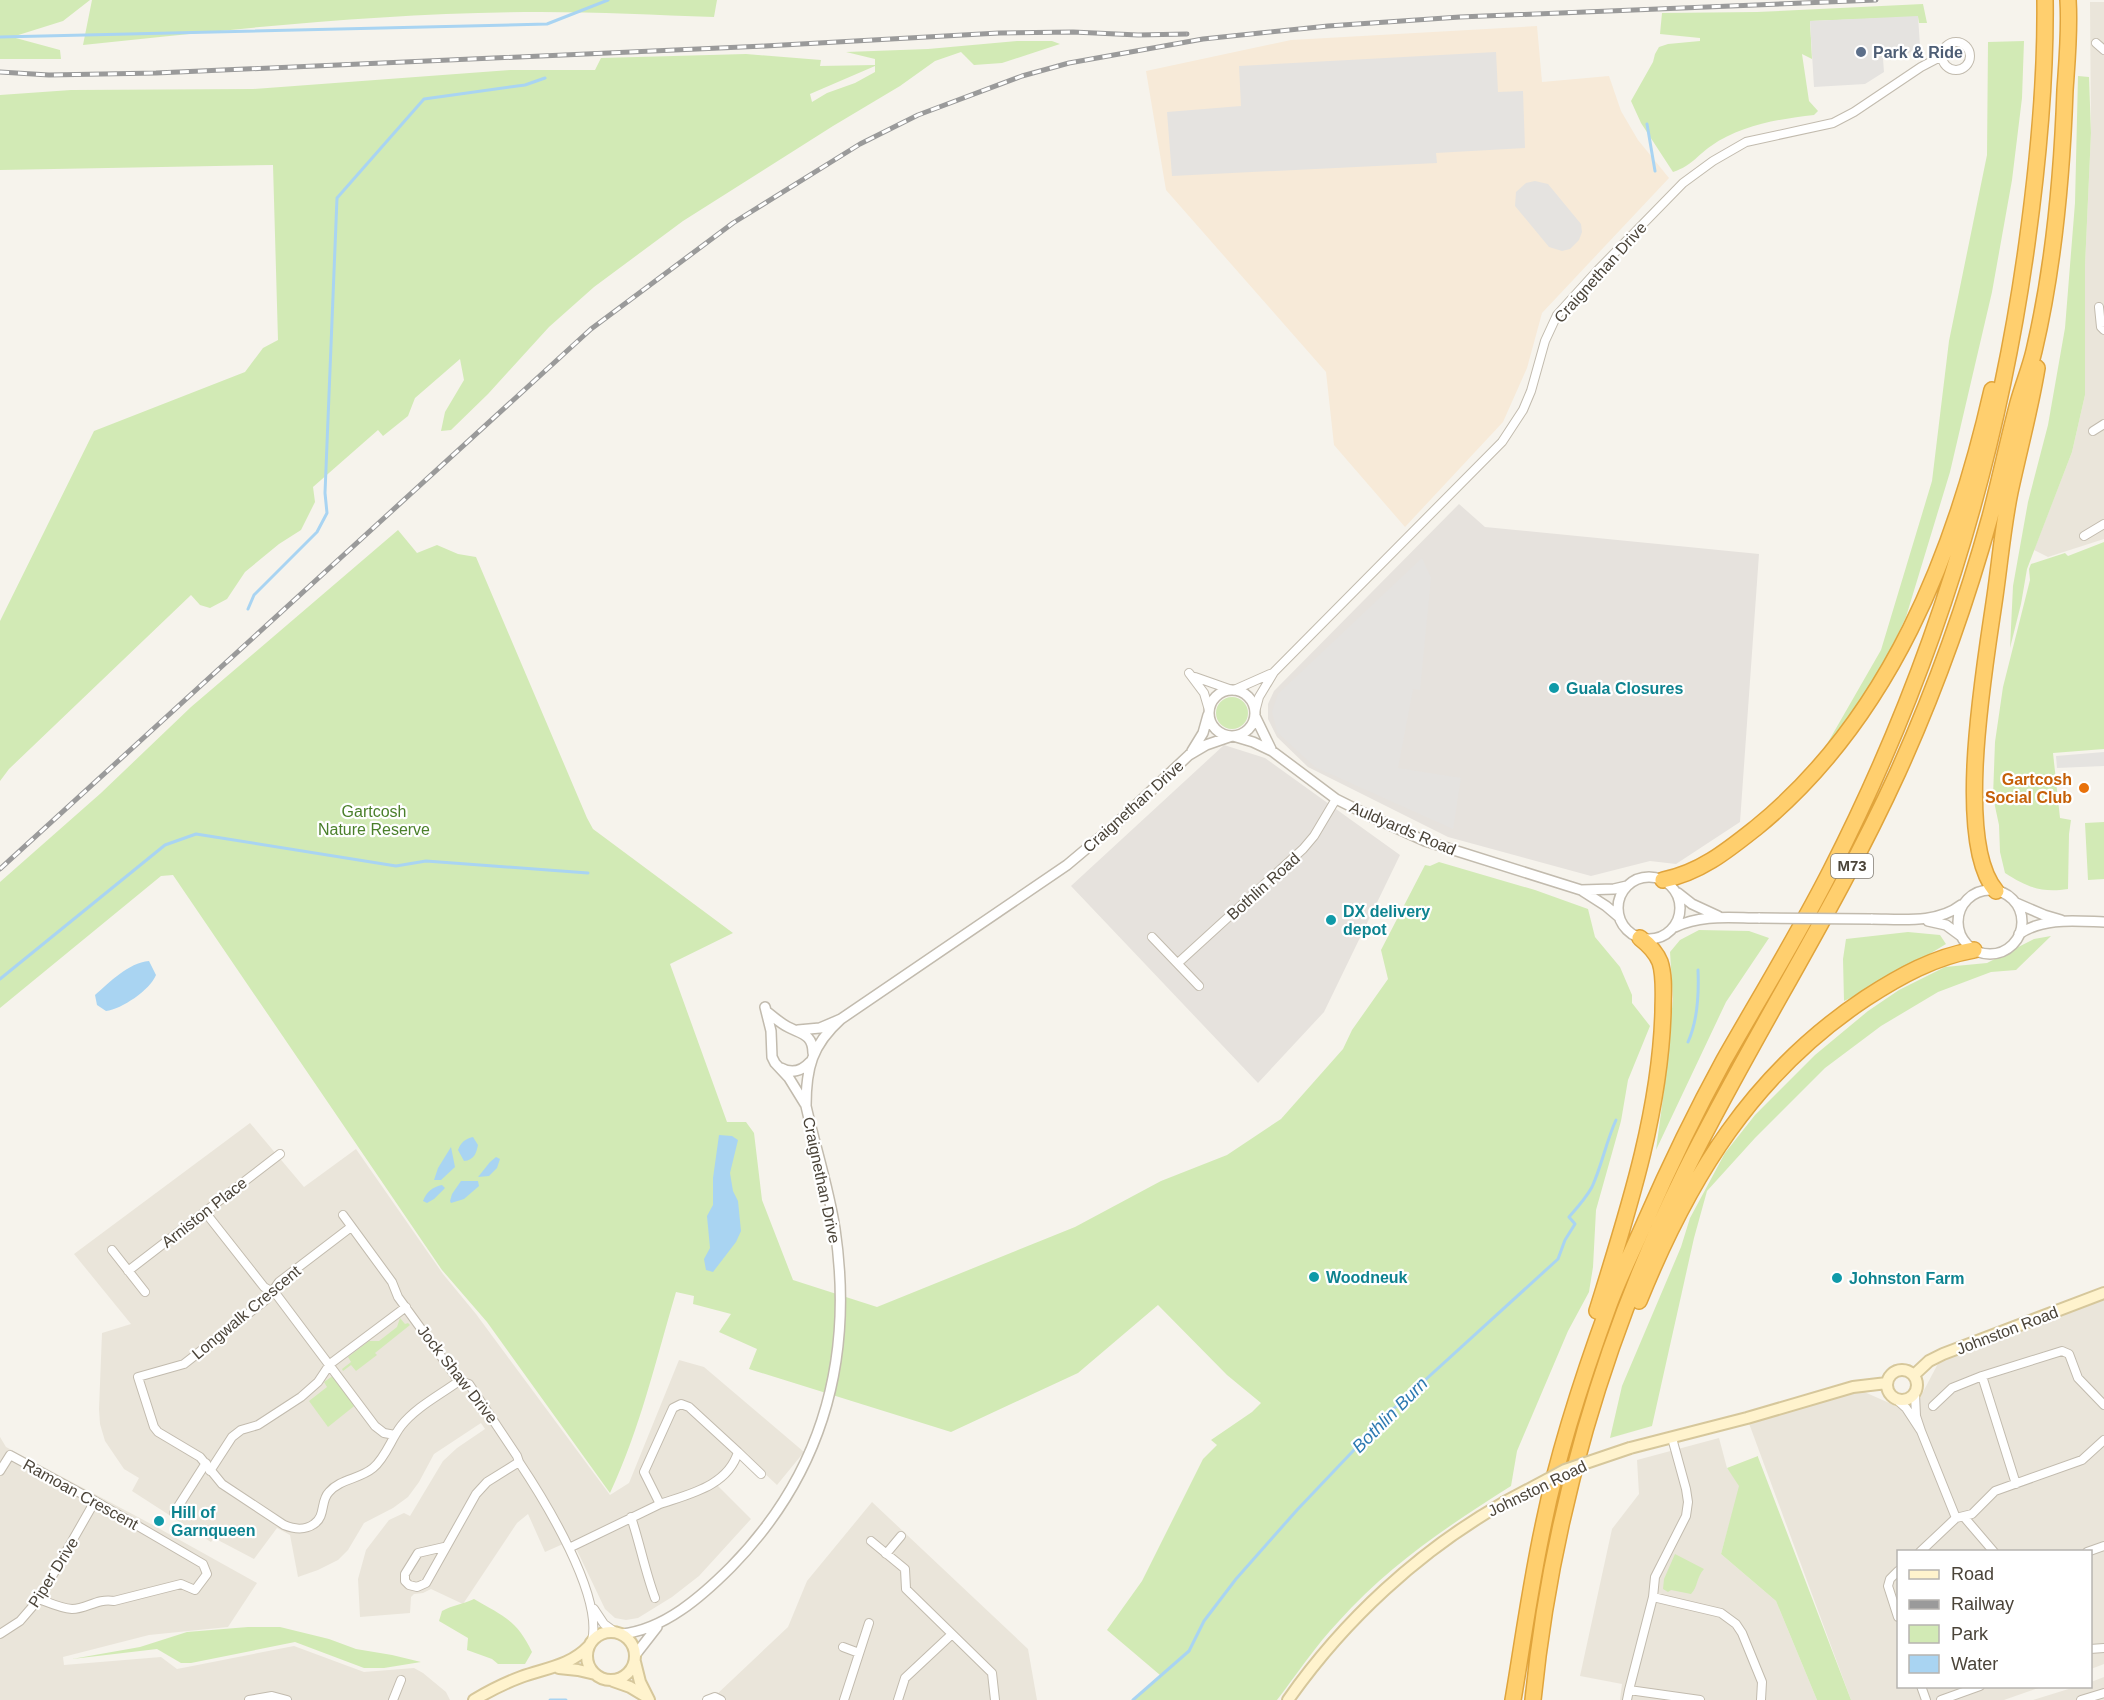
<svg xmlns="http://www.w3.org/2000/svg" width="2104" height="1700" font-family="Helvetica,sans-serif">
  <rect width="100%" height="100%" fill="#f6f3ec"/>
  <!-- residential -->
  <path fill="#eae5da" d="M2090 2H2104V539L2048 557 2034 550 2072 452 2085 395V266L2091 133Z
    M250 1123 304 1187 356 1149 443 1274 476 1314 610 1495 629 1483 679 1360 704 1367 804 1452 777 1485 744 1454 716 1484 751 1519 699 1576 672 1597 638 1618 626 1620 615 1618 605 1609 572 1540 545 1552 528 1514 517 1523 463 1604 431 1589 423 1593 414 1594 411 1597 410 1613 360 1617 358 1579 366 1550 389 1520 404 1513 410 1516 443 1461 457 1448 485 1429 481 1423 434 1454 419 1482 408 1497 393 1508 364 1523 348 1550 338 1560 318 1570 298 1577 290 1535 277 1528 254 1559 214 1538 211 1542 132 1491 139 1478 124 1469 105 1441 100 1424 99 1409 102 1333 131 1324 74 1254Z
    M2104 1293V1664L2091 1669 2090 1552H1898V1686L2041 1687 2004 1700H1851L1747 1418 1853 1387 1912 1413 1943 1354Z
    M0 1437 6 1447 151 1524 257 1583 228 1627 149 1635 63 1657 64 1665 161 1657 177 1669 294 1646 364 1672 414 1668 423 1673 446 1692 450 1700H0Z
    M1719 1438 1727 1468 1740 1486 1721 1554 1776 1601 1817 1700H1620L1622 1684 1580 1676 1612 1529 1639 1494 1637 1460Z
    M872 1502 1028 1649 1037 1700H708L715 1696 788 1627 807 1581Z
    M2104 1677V1700H2033L2075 1687 2090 1686 2091 1682Z"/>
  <!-- commercial -->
  <path fill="#f7ead8" d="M1537 26 1542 82 1609 76 1621 111 1638 140 1669 178 1542 313 1527 368 1503 422 1405 527 1334 445 1326 372 1166 190 1146 71 1291 40Z"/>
  <!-- industrial -->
  <path fill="#e6e2dd" d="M1459 504 1485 527 1759 554 1740 822 1676 864 1650 861 1591 876 1448 837 1308 767 1277 737 1268 719V704L1274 691Z
    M1224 745 1265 758 1400 855 1324 1012 1258 1083 1071 886Z"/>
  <!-- green -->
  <path fill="#d2eab5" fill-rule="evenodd" d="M0 0H90L63 21 12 37 60 50 61 59H0Z
    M92 0H717L714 17C656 15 599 12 541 12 388 12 235 29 83 45Z
    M1923 4 1927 23H1919L1918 17 1810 21 1812 59 1802 54 1809 101 1818 111 1814 115C1779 119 1741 125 1711 146 1695 157 1693 165 1673 172L1641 123 1631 101 1653 62 1655 54 1659 47 1668 44 1700 41V38L1660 34 1662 13 1757 12Z
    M1017 41H1052L1060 44 1002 63 974 65 961 52 935 61 900 86 833 126 683 221 594 287 549 327 488 394 451 430 441 431 445 412 464 380 460 359 415 398 408 416 383 436 378 430 313 487 315 502 301 530 279 544 245 572 227 599 210 608 200 605 191 595 9 769 0 781V621L94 431 245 372 263 348 278 340 273 165 0 170V95L71 90 253 89 510 70H595L601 58 746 54 821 60 820 66 875 65V59L846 52 928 49ZM875 66V72L855 83 827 93 812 102 810 94Z
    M2024 41 2022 98 2012 180 1992 292 1950 472 1906 617 1861 712 1827 744 1881 650 1932 481 1949 341 1987 155 1988 42Z
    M2078 76 2089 77 2091 133 2085 266V395L2072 452 2027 569 2021 604 2010 648 2013 586 2028 502 2048 425 2065 328 2075 203Z
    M398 530 417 553 437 545 458 554 476 557 587 818 593 829 733 933 670 964 727 1122H746L754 1133 762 1200 793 1280 877 1307 1075 1227 1161 1181 1227 1155 1281 1119 1343 1049 1352 1030 1388 979 1381 950 1425 865 1430 866 1439 862 1535 890 1588 909 1595 937 1620 967 1632 995V1003L1650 1026 1628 1080 1621 1121 1596 1210 1593 1267 1589 1292 1568 1331 1517 1451 1511 1486C1449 1525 1388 1566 1339 1621 1316 1645 1297 1674 1277 1700H1133L1160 1675 1107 1630 1142 1581 1203 1459 1217 1445 1211 1440 1252 1412 1261 1403 1227 1375 1158 1305 1078 1373 951 1432 749 1369 757 1349 719 1332 731 1314 693 1304 694 1296 676 1292C656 1360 640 1429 610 1493L487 1322 442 1270 173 875 161 876 0 1008V882L101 793 191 707Z
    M2104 542V749L2053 753 2060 818 2071 820 2069 834 2068 889C2041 893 2027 887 2005 873L2000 852 1999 825 1993 797 1995 742 2003 687 2030 580 2029 569 2031 564 2065 553 2068 556Z
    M1216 713a16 16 0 1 1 32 0a16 16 0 1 1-32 0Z
    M2104 822V879L2088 880 2085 823Z
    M1699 930 1749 931 1769 938 1726 1002 1656 1150 1663 1098 1673 999 1670 952 1680 940Z
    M1908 932 1940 935 1946 944 1880 984 1844 1001 1843 959 1846 939Z
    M2051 936 2016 970 1991 972 1938 992 1881 1026 1825 1068 1755 1138 1707 1191 1694 1238 1652 1426 1610 1438 1622 1386 1681 1247 1690 1218 1725 1153 1755 1115 1815 1055 1868 1011 1899 990 1945 967 1987 963 2034 939Z
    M400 1318 405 1324 408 1323 410 1325 375 1353 377 1355 356 1371 351 1365 343 1371 342 1369 351 1362 348 1357 369 1341H379L397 1327Z
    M334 1375 358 1403 328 1427 309 1401 327 1387 324 1382Z
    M1758 1456V1457L1851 1700H1817L1776 1601 1721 1554 1739 1486 1727 1468Z
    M1675 1554 1704 1569C1696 1578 1698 1587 1691 1594L1671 1590 1668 1592 1663 1589 1664 1579Z
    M474 1599C503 1616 517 1620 532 1652L525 1664H498L492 1659 467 1650 468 1638 439 1621 442 1611C453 1605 463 1604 474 1599Z
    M248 1627H280L329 1639 356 1649 392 1655 421 1662 384 1668H364L295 1642 191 1663H181L157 1649 72 1659 140 1647 187 1632Z"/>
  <!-- parking -->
  <path fill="#e5e3e0" d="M1918 16 1920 46 1901 58 1883 59 1884 72 1865 84 1814 87 1810 21Z
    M1496 52 1498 92 1523 91 1525 148 1436 153 1437 163 1172 176 1167 112 1241 106 1239 66Z
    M1535 181 1548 184 1581 224 1582 232 1579 240 1570 249 1562 251 1549 247 1515 206 1516 192 1526 183Z
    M1422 558 1431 578 1420 690 1413 689 1398 768 1461 778 1453 829 1315 767 1277 732 1272 712 1278 694Z
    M2104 752V766L2057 768 2056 756Z"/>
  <!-- water -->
  <path fill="#a9d4f2" d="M149 961 156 975C150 990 122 1009 106 1011L97 1005 95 995C110 982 128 963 149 961Z
    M719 1135 732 1136 738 1140 730 1173 733 1191 738 1201 741 1231 736 1242 713 1272 706 1270 704 1259 710 1248 707 1216 713 1205V1178Z
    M473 1137 478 1145C476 1154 474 1160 464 1161L458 1150C461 1142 465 1139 473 1137Z
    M451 1147 455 1167 441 1180H434L438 1168Z
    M496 1157 500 1159 497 1168 489 1176 478 1177 490 1162Z
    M461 1181H478L479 1186 464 1199 451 1203 450 1201 452 1194Z
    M442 1185 445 1188 434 1199 427 1203 423 1201C427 1191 433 1187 442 1185Z"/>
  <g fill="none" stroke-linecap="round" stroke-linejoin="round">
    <!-- stream -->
    <path stroke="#a9d4f2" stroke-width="3" d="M0 37 547 24 608 0
      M1647 124 1655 171
      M248 609 254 595 317 532 327 513 325 493 337 198 424 99 525 85 545 78
      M0 979 165 845 196 834 396 866 426 861 588 873
      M1688 1042C1698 1020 1699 994 1698 970
      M550 1700H566
      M1133 1700 1189 1651 1204 1621 1236 1579 1297 1510 1390 1412 1558 1259 1565 1240 1575 1224 1569 1217C1577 1208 1586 1198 1592 1187 1602 1165 1606 1142 1616 1120"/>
    <defs>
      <path id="minor" d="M1942 56a14 14 0 1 1 28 0a14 14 0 1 1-28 0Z
        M2096 43 2104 50
        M2099 307 2101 327 2104 330
        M2093 431 2104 424
        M2084 536 2104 524
        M1189 673 1204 693 1209 710
        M1195 677 1232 690
        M1234 690 1270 674
        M1255 712 1259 697 1274 672 1502 442 1523 410 1531 391 1545 341 1557 315 1596 272 1683 183 1713 161 1746 142 1833 123 1854 112 1921 67 1942 56
        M1152 937 1199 986
        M1178 963 1303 849 1314 836 1336 799
        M205 1212 264 1287 276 1294 375 1426 384 1433 395 1435
        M343 1215 392 1282 398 1297 459 1381 469 1384 517 1456 519 1462C545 1501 603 1595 592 1641
        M351 1227 279 1282 267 1299 184 1364 138 1377 154 1427 158 1432 200 1457 222 1484 284 1525C294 1529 304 1531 314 1524 326 1516 320 1501 329 1492 340 1479 360 1479 373 1468 386 1457 391 1439 401 1426 416 1407 440 1395 459 1381
        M112 1250 145 1292
        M128 1271 280 1154
        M1897 1400 1906 1408 1921 1431 1916 1416 1915 1394
        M1933 1406 1952 1388 1982 1376
        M1921 1431 1956 1518
        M1672 1438 1686 1489 1688 1502 1686 1516 1655 1577 1653 1597 1629 1690 1700 1700
        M738 1452 761 1474
        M0 1471 10 1455 95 1501 203 1564 207 1574 195 1590 181 1584 114 1601C97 1598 87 1609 72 1609 60 1608 50 1603 39 1599
        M210 1471 232 1437 241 1430 258 1425 301 1397 318 1382 330 1364 406 1307
        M2016 1484 1982 1376 2062 1351 2069 1354 2078 1378 2104 1405
        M174 1513 206 1463
        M631 1517C640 1544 645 1571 655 1598
        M1964 1517 1994 1552
        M871 1541 905 1569 906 1589 992 1673 995 1700
        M444 1547 418 1553 405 1574V1581L409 1585 417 1587 426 1583 476 1494 487 1482 519 1462
        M569 1548 660 1504 644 1472 673 1408 681 1404 689 1407 738 1452C728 1486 689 1494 660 1504
        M1920 1552 1956 1518 1972 1514 1995 1491 2082 1460 2104 1440
        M2087 1552 2104 1546
        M886 1554 901 1536
        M1898 1571 1890 1579 1888 1586 1898 1617
        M1653 1597 1721 1613 1736 1624 1742 1633 1762 1682 1761 1700
        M594 1609 604 1624 615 1632
        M0 1634 20 1621 39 1599 95 1501
        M843 1647 859 1653
        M2090 1649 2104 1648
        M1921 1686 1926 1700
        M249 1700 272 1696 287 1700
        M393 1700 401 1680
        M707 1700 715 1697 721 1700
        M844 1700 869 1623
        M898 1700 905 1678 951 1635
        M1627 1700 1629 1690
        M1941 1700 1980 1686
        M2081 1700 2104 1693"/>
      <path id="tertiary" d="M1209 713a23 23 0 1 1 46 0a23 23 0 1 1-46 0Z
        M1255 716 1271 749
        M1233 736 1253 742 1272 751 1336 799 1372 817 1425 841 1581 890 1606 906 1619 917
        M1192 751 1203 733 1208 715
        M1618 908a31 31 0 1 1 62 0a31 31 0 1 1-62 0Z
        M1958 922a32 32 0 1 1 64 0a32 32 0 1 1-64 0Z
        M1581 890 1614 889 1627 886
        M1678 893 1692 904 1718 916
        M2016 903 2044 915 2061 920
        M1871 919C1900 919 1937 924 1961 905
        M1928 921 1946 925 1961 936
        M1675 927C1702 914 1731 918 1760 918
        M2019 934C2044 917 2076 921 2104 922
        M765 1007 771 1031 772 1057 775 1063 789 1078 805 1104
        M767 1012C774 1017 780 1023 788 1027 801 1034 813 1034 813 1053
        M798 1030 820 1028 841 1019 1067 865 1117 823 1189 755 1206 745 1232 736
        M781 1068C792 1074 802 1071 810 1062
        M621 1634C664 1630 702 1596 731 1567 823 1473 854 1358 835 1229 829 1189 815 1146 806 1106 806 1068 812 1045 841 1019
        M636 1654 657 1627"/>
      <path id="secondary" d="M1887 1385a15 15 0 1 1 30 0a15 15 0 1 1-30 0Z
        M1914 1375 1929 1361 1943 1354 2104 1293
        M1630 1448 1747 1418 1853 1387 1887 1383
        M587 1656a24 24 0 1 1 48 0a24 24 0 1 1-48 0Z
        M635 1662 640 1682 649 1700
        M559 1668 578 1670 595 1674
        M613 1681 630 1687 645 1696
        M474 1700C489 1691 505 1683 521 1677 546 1668 570 1666 589 1646
        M1288 1700C1344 1620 1419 1551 1503 1503"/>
      <path id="motorway" d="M1663 880C1700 873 1728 850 1757 827 1890 718 1955 553 1992 390
        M1996 891C1953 841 1986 660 1995 596 2000 561 2003 526 2010 492 2019 450 2030 410 2037 368
        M1639 1301C1689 1177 1753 1073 1866 998 1900 976 1934 957 1974 950
        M1597 1311C1627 1214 1660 1114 1663 1012 1663 997 1665 977 1660 962 1656 952 1649 945 1640 938
        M1513 1700C1523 1641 1531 1581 1544 1522 1559 1448 1583 1376 1609 1305 1619 1277 1633 1250 1645 1222 1669 1167 1695 1113 1724 1060 1760 997 1798 935 1831 870 1931 674 1997 462 2027 243 2038 163 2046 82 2045 0
        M1533 1700C1551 1518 1604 1336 1685 1172 1752 1037 1835 910 1898 772 1935 690 1966 604 1990 517 2000 479 2008 441 2018 403 2023 385 2030 368 2034 351 2054 266 2062 177 2065 90 2067 61 2070 30 2068 0"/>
    </defs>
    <!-- minor casing -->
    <use href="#minor" stroke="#c2bbae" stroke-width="10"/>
    <!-- tertiary casing -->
    <use href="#tertiary" stroke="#c2bbae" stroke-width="12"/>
    <!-- secondary casing -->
    <use href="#secondary" stroke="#d6c79b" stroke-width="14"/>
    <!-- motorway casing -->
    <use href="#motorway" stroke="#e0a43c" stroke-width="18"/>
    <!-- minor -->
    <use href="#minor" stroke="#fff" stroke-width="8"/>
    <!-- tertiary -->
    <use href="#tertiary" stroke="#fff" stroke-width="9"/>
    <!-- secondary -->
    <use href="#secondary" stroke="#fff3cd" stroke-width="10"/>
    <!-- motorway -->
    <use href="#motorway" stroke="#ffcf6e" stroke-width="15"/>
    <defs>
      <path id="rail" d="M0 72 49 75 156 73 765 46 999 33 1073 32 1138 35 1187 34
        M0 869 591 329 733 223 860 144 918 115 1022 76 1069 63 1203 39 1328 26 1460 17 1876 0"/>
    </defs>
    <!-- rail casing -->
    <use href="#rail" stroke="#9a9a9a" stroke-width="5"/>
    <!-- rail -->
    <use href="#rail" stroke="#fff" stroke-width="3" stroke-dasharray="9" stroke-linecap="butt"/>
    <defs>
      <path id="tertiary-bridge" d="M1760 918 1871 919"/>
      <path id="secondary-bridge" d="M1503 1503 1565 1470 1630 1448"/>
    </defs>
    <!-- tertiary-bridge casing -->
    <use href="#tertiary-bridge" stroke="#c2bbae" stroke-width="12" stroke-linecap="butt"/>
    <!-- secondary-bridge casing -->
    <use href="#secondary-bridge" stroke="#d6c79b" stroke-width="14" stroke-linecap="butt"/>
    <!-- tertiary-bridge -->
    <use href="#tertiary-bridge" stroke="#fff" stroke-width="9"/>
    <!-- secondary-bridge -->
    <use href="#secondary-bridge" stroke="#fff3cd" stroke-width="10"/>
  </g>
  <!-- markers -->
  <circle fill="#5c6f8a" stroke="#fff" stroke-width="2" cx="1861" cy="52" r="6"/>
  <g fill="#0f9aa8" stroke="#fff" stroke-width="2">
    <circle cx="1554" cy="688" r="6"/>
    <circle cx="1331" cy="920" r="6"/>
    <circle cx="1314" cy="1277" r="6"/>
    <circle cx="1837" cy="1278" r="6"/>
    <circle cx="159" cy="1521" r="6"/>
  </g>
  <circle fill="#e8710a" stroke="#fff" stroke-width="2" cx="2084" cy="788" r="6"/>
  <g text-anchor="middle" stroke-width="4.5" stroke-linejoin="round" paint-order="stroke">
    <!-- shield labels -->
    <rect fill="#fff" stroke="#817c74" stroke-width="1.5" x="1831" y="854" width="42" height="24" rx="4.5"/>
    <g font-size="15" font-weight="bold" fill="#4b4439">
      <text x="1852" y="871">M73</text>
    </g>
    <!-- service labels -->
    <g font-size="16" font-weight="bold" fill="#4e5e75" stroke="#fff" text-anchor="start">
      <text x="1873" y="58">Park &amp; Ride</text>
    </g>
    <!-- street labels -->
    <g font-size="16" fill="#4b4439" stroke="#fff">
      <text transform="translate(1600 272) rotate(-48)" y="6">Craignethan Drive</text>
      <text transform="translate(1133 806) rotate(-42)" y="6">Craignethan Drive</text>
      <text transform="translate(1403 828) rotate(23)" y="6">Auldyards Road</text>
      <text transform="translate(1263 886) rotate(-42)" y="6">Bothlin Road</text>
      <text transform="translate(822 1180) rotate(78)" y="6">Craignethan Drive</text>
      <text transform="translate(204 1212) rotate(-38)" y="6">Arniston Place</text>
      <text transform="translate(246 1312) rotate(-40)" y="6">Longwalk Crescent</text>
      <text transform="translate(2007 1330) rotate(-21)" y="6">Johnston Road</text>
      <text transform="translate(458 1374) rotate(52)" y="6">Jock Shaw Drive</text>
      <text transform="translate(1537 1488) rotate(-26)" y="6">Johnston Road</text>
      <text transform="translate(81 1494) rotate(29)" y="6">Ramoan Crescent</text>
      <text transform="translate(53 1572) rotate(-58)" y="6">Piper Drive</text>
    </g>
    <!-- culture labels -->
    <g font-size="16" font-weight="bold" fill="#0d838f" stroke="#fff" text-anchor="start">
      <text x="1566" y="694">Guala Closures</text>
      <text x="1343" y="917">DX delivery<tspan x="1343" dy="18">depot</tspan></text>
      <text x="1326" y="1283">Woodneuk</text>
      <text x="1849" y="1284">Johnston Farm</text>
      <text x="171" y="1518">Hill of<tspan x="171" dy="18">Garnqueen</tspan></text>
    </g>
    <!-- food labels -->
    <g font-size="16" font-weight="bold" fill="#c56008" stroke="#fff" text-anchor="end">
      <text x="2072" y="785">Gartcosh<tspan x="2072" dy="18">Social Club</tspan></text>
    </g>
    <!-- park labels -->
    <g font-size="16" fill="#4a7f2a" stroke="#fff">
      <text x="374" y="817">Gartcosh<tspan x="374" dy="18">Nature Reserve</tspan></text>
    </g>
    <!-- water labels -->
    <g font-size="18" font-style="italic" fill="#2e7ab2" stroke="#fff">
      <text transform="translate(1390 1415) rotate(-45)" y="6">Bothlin Burn</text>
    </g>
  </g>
  <!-- legend -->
  <rect x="1897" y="1550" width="195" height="138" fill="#ffffff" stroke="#b7b4b0" stroke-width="1.5"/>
  <rect x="1909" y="1570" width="30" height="9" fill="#fff3cd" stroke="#b7b4b0" stroke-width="1.5"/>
  <text x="1951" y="1580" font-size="18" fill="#4b4439">Road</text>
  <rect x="1909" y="1600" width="30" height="9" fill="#9a9a9a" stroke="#b7b4b0" stroke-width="1.5"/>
  <text x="1951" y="1610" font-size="18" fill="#4b4439">Railway</text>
  <rect x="1909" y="1625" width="30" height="18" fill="#d2eab5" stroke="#b7b4b0" stroke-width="1.5"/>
  <text x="1951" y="1640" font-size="18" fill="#4b4439">Park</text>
  <rect x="1909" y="1655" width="30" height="18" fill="#a9d4f2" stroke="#b7b4b0" stroke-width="1.5"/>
  <text x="1951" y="1670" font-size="18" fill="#4b4439">Water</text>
</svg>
